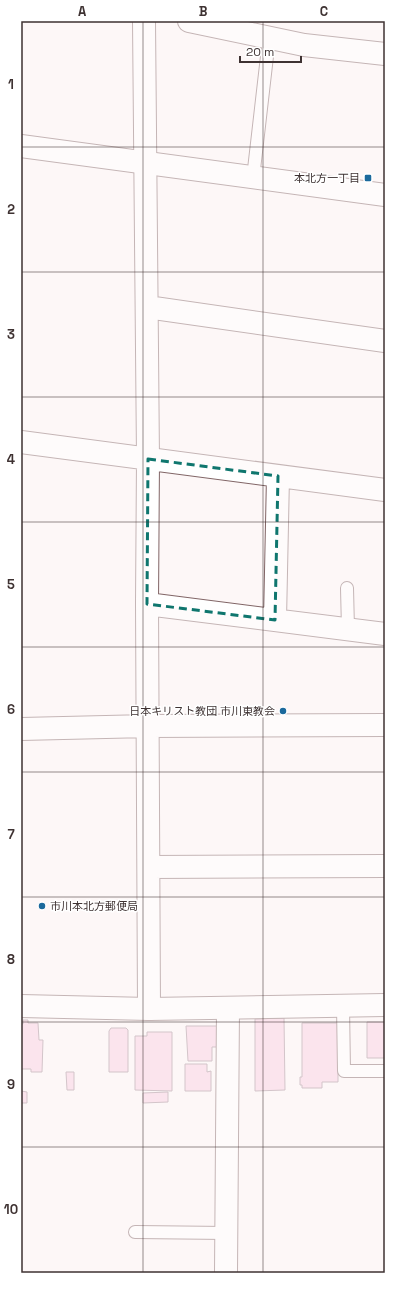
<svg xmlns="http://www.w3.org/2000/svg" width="406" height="1294" font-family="'Space Grotesk','Noto Sans JP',sans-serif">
  <rect width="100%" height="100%" fill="#fdf7f7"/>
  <!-- building -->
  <path fill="#f9cce0" stroke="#a18792" d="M284 1018 285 1090 255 1091V1019Z
    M23 1020H28V1023H38L39 1040H43L42 1072H31V1069H21V1024H23Z
    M367 1022H385V1058H367Z
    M302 1023H338V1082H322V1088H302V1085H300V1077H302Z
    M186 1026H217L218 1047H212V1061H188Z
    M111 1028H126L128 1030V1072H109V1031Z
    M147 1032H172V1091L135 1090V1036H147Z
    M185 1064H207V1072L211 1071V1091H185Z
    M66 1072H74V1090H67Z
    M21 1091 27 1092V1103H21Z
    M168 1092V1102L143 1103V1093Z"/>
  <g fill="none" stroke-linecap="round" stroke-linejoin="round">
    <defs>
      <path id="service" d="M253 178 269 39
        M347 588 348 629
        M343 1006 344 1071H385
        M135 1232 227 1233"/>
      <path id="minor" d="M144 21 148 459 147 604 149 1009
        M189 21 304 45 385 54
        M147 307 385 341
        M21 442 385 490
        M147 604 385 634
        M275 620 278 476
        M21 729 148 726 385 725
        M149 867 385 866
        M226 1273 228 1008"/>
      <path id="tertiary" d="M21 146 385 195
        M21 1006 149 1009 385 1005"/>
    </defs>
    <!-- service casing -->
    <use href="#service" stroke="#816566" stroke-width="14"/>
    <!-- minor casing -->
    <use href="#minor" stroke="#816566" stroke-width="24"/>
    <!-- tertiary casing -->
    <use href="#tertiary" stroke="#816566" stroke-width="24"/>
    <!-- service -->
    <use href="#service" stroke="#fff" stroke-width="12"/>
    <!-- minor -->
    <use href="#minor" stroke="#fff" stroke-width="22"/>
    <!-- tertiary -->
    <use href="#tertiary" stroke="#fff" stroke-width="22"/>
  </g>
  <!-- marked area -->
  <path d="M0 0H406V1294H0ZM148 459 278 476 275 620 147 604Z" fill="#fdf7f7" fill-opacity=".55" fill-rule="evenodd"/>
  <path fill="none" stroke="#0f766e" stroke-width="3" stroke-dasharray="8 5" stroke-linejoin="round" d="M148 459 278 476 275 620 147 604Z"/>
  <!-- grid -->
  <path fill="none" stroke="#3e3232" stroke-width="1" stroke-opacity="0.55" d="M143 21V1273M263 21V1273M21 147H385M21 272H385M21 397H385M21 522H385M21 647H385M21 772H385M21 897H385M21 1022H385M21 1147H385"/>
  <!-- markers -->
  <g fill="#1b699c" stroke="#fff" stroke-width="1.5">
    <rect x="364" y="174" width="8" height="8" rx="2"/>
    <circle cx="283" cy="711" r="4"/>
    <circle cx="42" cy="906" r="4"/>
  </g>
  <g text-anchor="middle" stroke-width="3" stroke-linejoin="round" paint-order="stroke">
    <!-- poi labels -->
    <g font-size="11" fill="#3e3232" stroke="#fff" text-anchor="end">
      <text x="360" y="182">本北方一丁目</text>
      <text x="275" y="715">日本キリスト教団 市川東教会</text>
      <text x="50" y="910" text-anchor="start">市川本北方郵便局</text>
    </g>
  </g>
  <!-- border -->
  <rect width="406" height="1294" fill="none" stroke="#ffffff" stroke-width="44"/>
  <!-- scale -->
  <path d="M240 56v6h61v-6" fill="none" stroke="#3e3232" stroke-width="2"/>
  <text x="246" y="56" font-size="12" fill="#3e3232" stroke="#ffffff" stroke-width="3" paint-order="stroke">20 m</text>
  <rect x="22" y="22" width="362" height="1250" fill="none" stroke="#3e3232" stroke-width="1.5"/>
  <g font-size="13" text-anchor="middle" font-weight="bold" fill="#3e3232">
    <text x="82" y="16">A</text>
    <text x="203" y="16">B</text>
    <text x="324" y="16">C</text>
    <text x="11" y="89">1</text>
    <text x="11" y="214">2</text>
    <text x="11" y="339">3</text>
    <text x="11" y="464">4</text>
    <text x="11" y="589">5</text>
    <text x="11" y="714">6</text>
    <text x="11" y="839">7</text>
    <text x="11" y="964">8</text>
    <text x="11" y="1089">9</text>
    <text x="11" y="1214">10</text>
  </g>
</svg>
